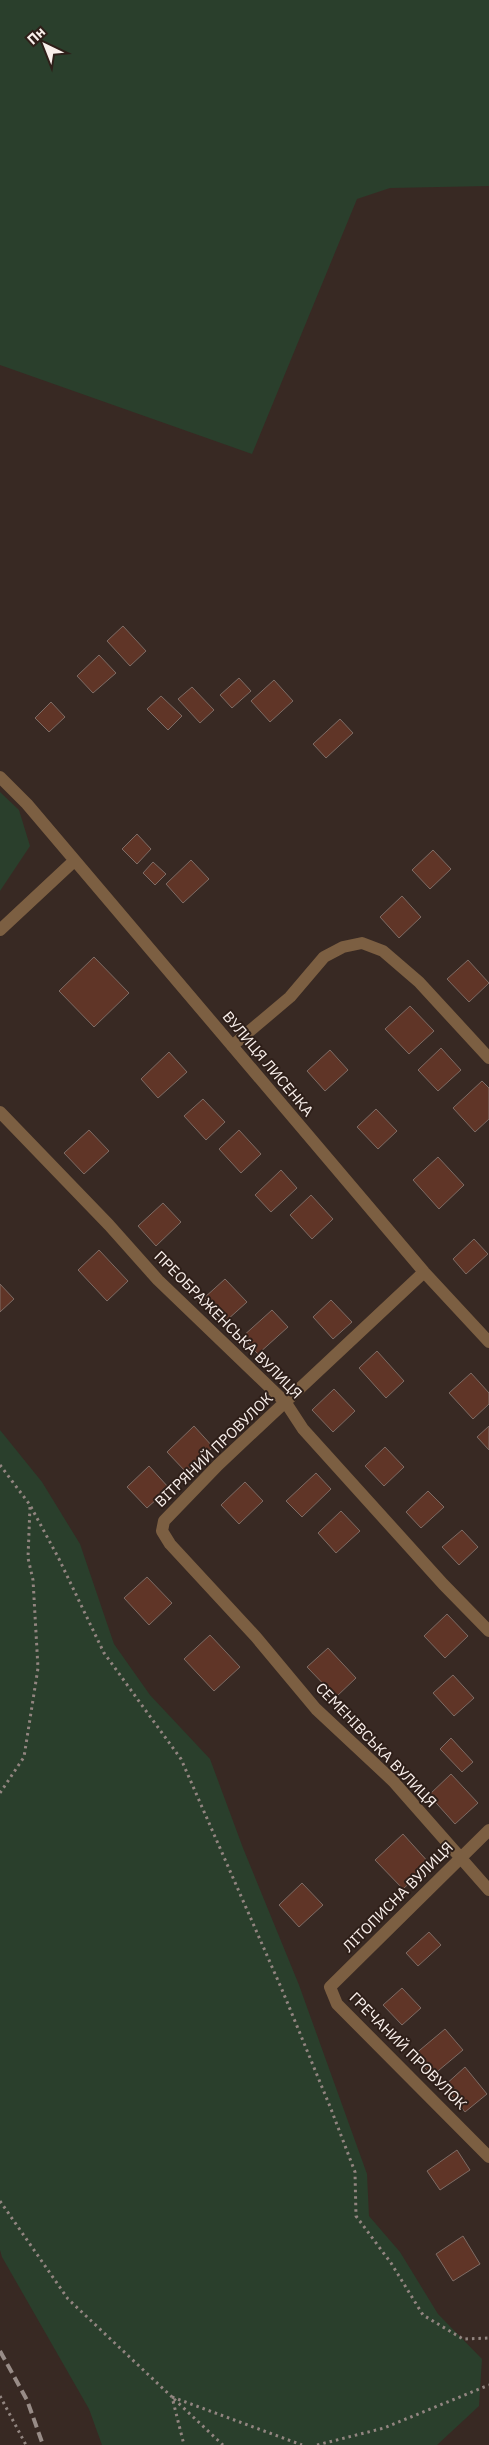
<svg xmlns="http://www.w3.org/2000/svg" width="489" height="2445" font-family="'IBM Plex Sans',sans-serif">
  <rect width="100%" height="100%" fill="#382923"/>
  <!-- green -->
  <path fill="#2a3f2c" d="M0 0H489V186L390 188 357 199 252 454 0 365Z
    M0 792 19 810 30 846 0 891Z
    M0 1430 42 1482 80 1544 114 1644 150 1695 210 1759 243 1848 299 1985 367 2174 369 2216 400 2252 438 2314 482 2359 479 2406 437 2445H102L89 2409 2 2257 0 2250Z"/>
  <!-- building -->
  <path fill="#603527" stroke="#7e6c65" d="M123 626 146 651 130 666 107 641Z
    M99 655 116 673 93 693 77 676Z
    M239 678 251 691 232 708 220 695Z
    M274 680 293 701 270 722 251 701Z
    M192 687 214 710 200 723 178 699Z
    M161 696 182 716 168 730 147 709Z
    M51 702 65 717 49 732 35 718Z
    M340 719 353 733 326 758 313 744Z
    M137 834 151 849 137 864 122 849Z
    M433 850 451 869 430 889 412 870Z
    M191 860 209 879 183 903 166 884Z
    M153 862 166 874 155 885 143 873Z
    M402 896 421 917 399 938 380 917Z
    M94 957 129 993 94 1027 59 991Z
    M468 960 489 983 469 1002 447 979Z
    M410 1006 434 1031 409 1054 385 1029Z
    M441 1048 461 1070 438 1091 418 1070Z
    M330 1050 348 1070 325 1091 307 1071Z
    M169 1052 187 1072 158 1098 141 1079Z
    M482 1081 489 1088V1119L475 1132 453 1108Z
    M203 1099 225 1122 206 1140 184 1116Z
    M376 1109 397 1131 378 1149 357 1127Z
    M89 1130 109 1151 84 1174 64 1153Z
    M239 1130 261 1154 241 1173 219 1149Z
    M438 1157 464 1185 439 1209 413 1180Z
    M281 1170 297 1188 271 1212 255 1195Z
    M311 1195 333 1219 312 1239 290 1215Z
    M163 1203 181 1222 156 1246 138 1226Z
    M474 1239 488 1254 466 1274 453 1259Z
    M99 1250 128 1281 107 1301 78 1270Z
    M225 1279 247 1302 226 1321 204 1298Z
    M0 1284 14 1299 0 1312Z
    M331 1300 352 1322 333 1339 313 1317Z
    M272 1310 288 1327 258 1354 242 1337Z
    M377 1351 404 1381 386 1398 359 1368Z
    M471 1373 489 1393V1404L473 1419 449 1393Z
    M334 1389 355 1411 333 1432 312 1410Z
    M194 1426 213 1447 186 1472 167 1452Z
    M489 1426V1450L477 1437Z
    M385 1447 404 1467 384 1486 365 1466Z
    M149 1466 169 1488 147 1508 127 1487Z
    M316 1473 331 1489 302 1517 286 1501Z
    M245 1482 263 1501 239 1524 221 1505Z
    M428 1491 444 1507 421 1528 406 1512Z
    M341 1511 360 1531 336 1553 318 1533Z
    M462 1530 478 1547 459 1565 442 1547Z
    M147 1577 172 1603 149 1625 124 1598Z
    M447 1614 468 1636 445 1658 424 1636Z
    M210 1635 240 1667 214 1691 184 1659Z
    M328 1648 356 1678 336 1697 307 1667Z
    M453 1675 474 1698 454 1716 433 1693Z
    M451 1738 473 1762 462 1772 440 1749Z
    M451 1774 478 1803 455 1824 429 1795Z
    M403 1834 430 1864 403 1889 375 1860Z
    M302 1883 323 1905 299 1927 279 1905Z
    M429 1932 441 1945 418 1966 406 1953Z
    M402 1988 421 2008 402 2025 383 2005Z
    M445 2029 463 2050 432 2076 414 2055Z
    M465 2067 487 2094 465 2112 444 2086Z
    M457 2150 470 2170 440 2190 427 2171Z
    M463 2236 480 2264 453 2281 436 2254Z"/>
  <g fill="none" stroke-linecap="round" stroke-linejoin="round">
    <!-- path -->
    <path stroke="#928580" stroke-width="3" stroke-dasharray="2.5 4" stroke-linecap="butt" d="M0 1465 30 1505 59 1559 104 1653 181 1759 283 1992 331 2109 355 2172 356 2216 391 2263 423 2315 463 2339 489 2338
      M0 1793 24 1757 38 1668 33 1580 28 1558 30 1506
      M0 2201 68 2299 172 2397 184 2445
      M0 2396 26 2445
      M172 2397 302 2445
      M174 2399 223 2445
      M317 2445 384 2428 489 2385"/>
    <!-- minor -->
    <path stroke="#7c5f42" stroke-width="12" d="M0 777 27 804 424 1272 489 1342
      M0 930 74 861
      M232 1046 290 997 324 957 343 947 362 943 383 951 419 982 489 1058
      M0 1112 109 1225 158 1280 286 1403 303 1429 443 1584 489 1631
      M424 1272 218 1465 164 1521 162 1531 170 1544 256 1637 316 1709 393 1781 489 1890
      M489 1830 330 1987 337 2004 489 2157"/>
    <!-- rail -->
    <path stroke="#988c87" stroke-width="4" stroke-dasharray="10 5" stroke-linecap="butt" d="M0 2351 27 2400 43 2445"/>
  </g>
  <g text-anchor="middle" stroke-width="4" stroke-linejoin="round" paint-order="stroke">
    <!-- street labels -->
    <g font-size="15" fill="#f9efeb" stroke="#2e1f19">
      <text transform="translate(268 1064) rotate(50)" y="5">ВУЛИЦЯ ЛИСЕНКА</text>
      <text transform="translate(228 1325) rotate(45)" y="5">ПРЕОБРАЖЕНСЬКА ВУЛИЦЯ</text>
      <text transform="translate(214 1450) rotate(-44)" y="5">ВІТРЯНИЙ ПРОВУЛОК</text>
      <text transform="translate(376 1745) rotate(46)" y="5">СЕМЕНІВСЬКА ВУЛИЦЯ</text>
      <text transform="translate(398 1897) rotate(-45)" y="5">ЛІТОПИСНА ВУЛИЦЯ</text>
      <text transform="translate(408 2051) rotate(45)" y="5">ГРЕЧАНИЙ ПРОВУЛОК</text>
    </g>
  </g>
  <!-- north arrow -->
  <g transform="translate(45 45) rotate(317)" stroke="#2e1f19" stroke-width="4" paint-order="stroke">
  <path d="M0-4L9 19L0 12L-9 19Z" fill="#f9efeb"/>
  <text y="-8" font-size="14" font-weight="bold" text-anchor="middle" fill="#f9efeb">Пн</text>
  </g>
</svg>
